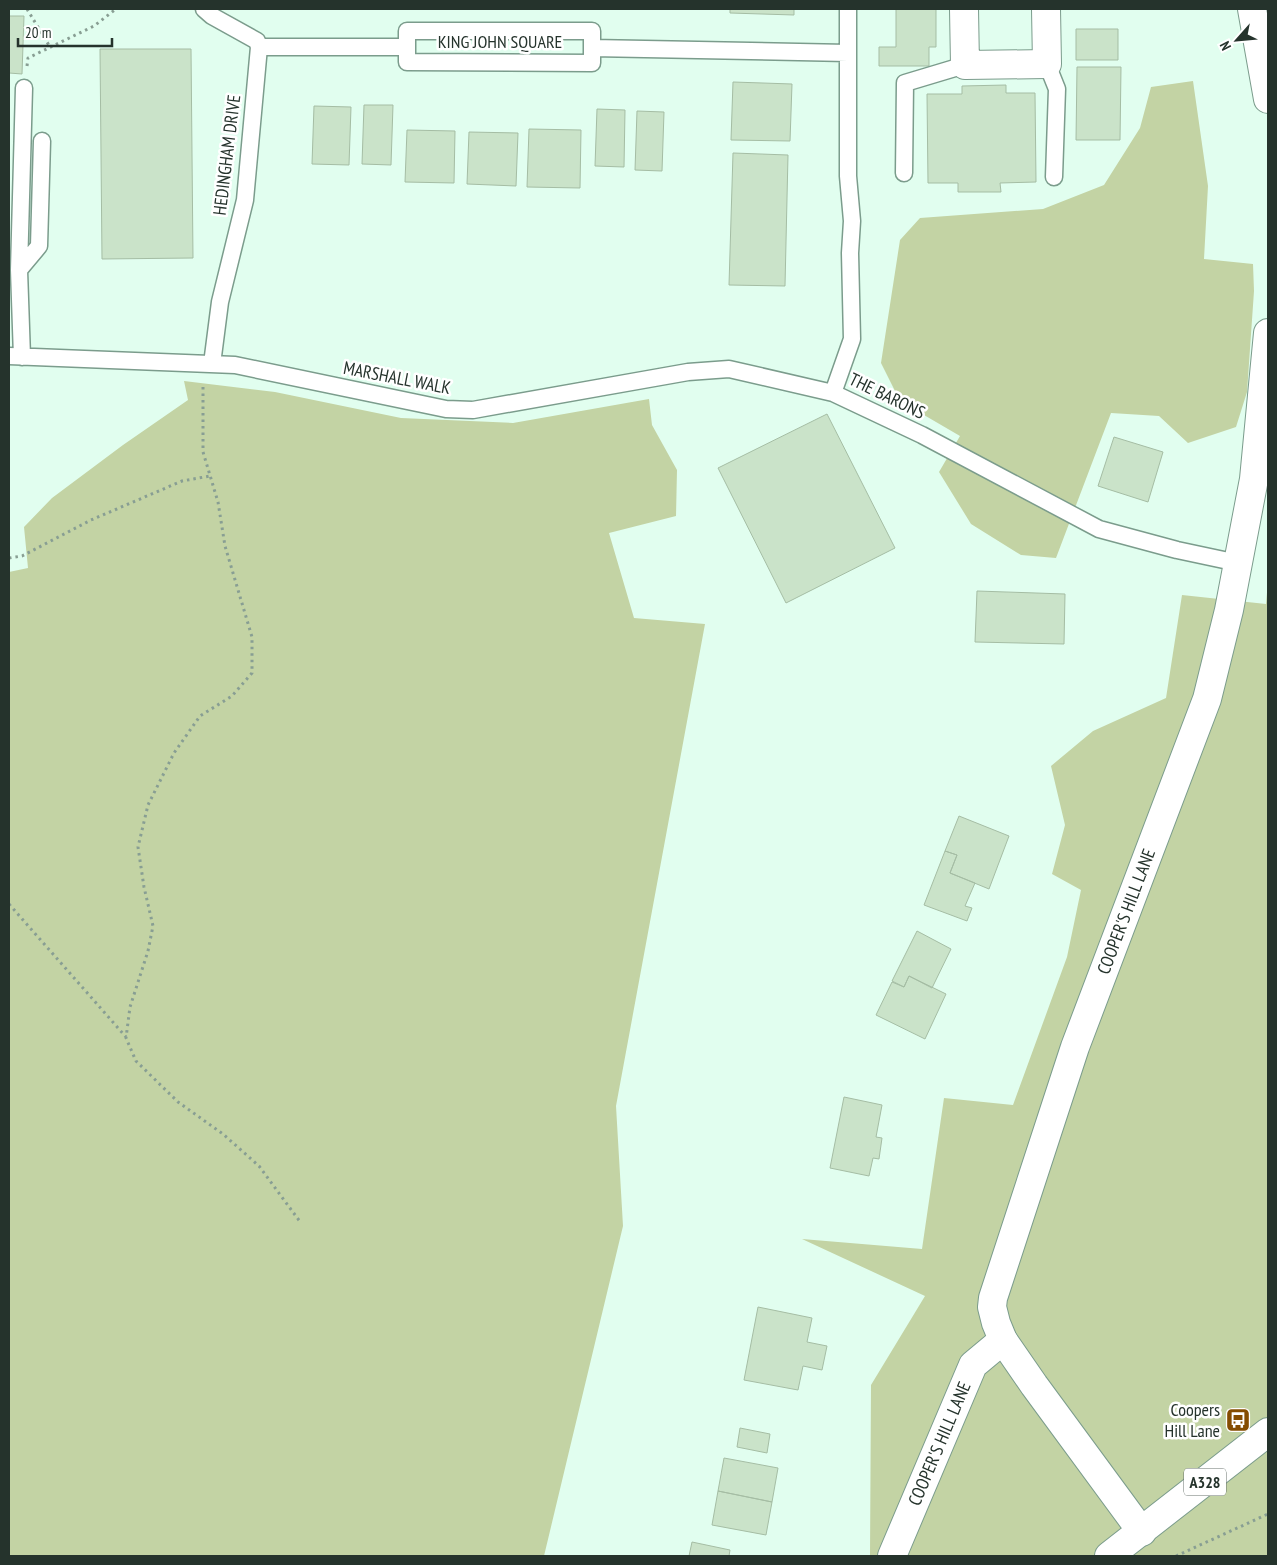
<svg xmlns="http://www.w3.org/2000/svg" width="1277" height="1565" font-family="'PT Sans Narrow',sans-serif">
  <rect width="100%" height="100%" fill="#e1feef"/>
  <!-- green -->
  <path fill="#c3d3a4" d="M1193 81 1208 186 1204 259 1253 264 1254 291 1247 392 1236 427 1188 443 1159 416 1111 413 1056 558 1021 555 971 524 939 472 960 436 900 401 881 363 900 240 920 218 1043 209 1104 185 1140 128 1151 87Z
    M184 381 275 392 401 418 513 423 649 399 652 425 677 470 676 516 609 533 634 618 705 624 616 1106 623 1226 544 1556H9V572L28 568 24 527 52 498 123 445 188 400Z
    M1268 581V1556H870L871 1385 925 1296 802 1239 922 1249 944 1098 1013 1105 1067 957 1081 890 1052 874 1065 825 1051 766 1093 731 1166 698 1182 595 1266 604Z"/>
  <!-- building -->
  <path fill="#cae3c9" stroke="#a5bda4" d="M730 9H794V15L730 13Z
    M896 9H936V47H929V66H879V47H896Z
    M9 16H24L22 74 9 73Z
    M1076 29H1118V60H1076Z
    M100 49H191L193 258 102 259Z
    M1077 67H1121L1120 140H1076Z
    M733 82 792 84 790 141 731 140Z
    M1006 85V93H1035L1036 182 1000 183 1001 192H958V183H928L927 94H962V86Z
    M364 105H393L391 165 362 164Z
    M314 106 351 107 349 165 312 164Z
    M597 109 625 110 624 167 595 166Z
    M637 111 664 112 662 171 635 170Z
    M529 129 581 130 580 188 527 187Z
    M407 130 455 131 454 183 405 182Z
    M469 132 518 133 516 186 467 184Z
    M733 153 788 155 785 286 729 285Z
    M827 414 895 548 786 603 718 468Z
    M1114 437 1163 452 1148 502 1098 486Z
    M977 591 1065 594 1064 644 975 642Z
    M959 816 1009 836 989 889 950 873 957 855 945 851Z
    M945 851 957 855 950 873 975 883 965 906 972 908 967 921 924 905Z
    M917 931 951 949 932 988 909 976 904 987 892 981Z
    M909 976 946 994 925 1039 876 1015 892 982 904 987Z
    M844 1097 882 1105 876 1137 882 1138 879 1159 873 1158 869 1176 830 1168Z
    M758 1307 812 1318 807 1342 827 1346 822 1370 803 1366 798 1390 744 1380Z
    M740 1428 770 1434 767 1453 737 1447Z
    M724 1458 778 1468 772 1502 718 1491Z
    M718 1491 772 1502 766 1535 712 1525Z
    M692 1542 730 1550 729 1556H689Z"/>
  <g fill="none" stroke-linecap="round" stroke-linejoin="round">
    <defs>
      <path id="lane" d="M204 9 212 16 257 41 259 47 245 200 220 302 212 364
        M259 47H407V62L592 63V48L848 53
        M407 47V31H592V48
        M1047 64 1057 89 1054 177
        M904 173 905 83 965 65
        M19 270 24 88
        M9 356 235 365 446 409 473 410 688 372 729 369 833 393 922 435 1099 529 1177 550 1238 563
        M22 357 19 270 39 246 42 141
        M833 393 852 339 850 253 852 221 848 176V9"/>
      <g id="street">
        <path d="M964 9 965 65 1047 64 1046 9"/>
        <path d="M1252 9 1268 99"/>
        <path id="s1" d="M1142 1532 1034 1385 1003 1340 996 1323 992 1307 993 1298 1075 1047 1207 699 1229 610 1254 479 1268 333"/>
        <path id="s2" d="M892 1556 973 1365 1003 1340"/>
      </g>
      <path id="primary" d="M1109 1556 1268 1432"/>
    </defs>
    <!-- lane casing -->
    <use href="#lane" stroke="#7b9c8c" stroke-width="19"/>
    <!-- street casing -->
    <use href="#street" stroke="#7b9c8c" stroke-width="30"/>
    <!-- primary casing -->
    <use href="#primary" stroke="#7b9c8c" stroke-width="30"/>
    <!-- path -->
    <path stroke="#889e93" stroke-width="3" stroke-dasharray="2.5 4" stroke-linecap="butt" d="M27 9 50 47
      M27 66 28 58 94 26 116 9
      M203 387V452L218 502 225 546 252 637V673L232 696 200 716 174 753 148 805 138 847 144 887 153 926 148 951 130 1007 126 1038 136 1061 178 1102 223 1134 259 1166 301 1223
      M9 558 22 556 91 520 182 481 210 476
      M9 904 126 1037
      M1176 1556 1268 1514"/>
    <!-- lane -->
    <use href="#lane" stroke="#fff" stroke-width="16"/>
    <!-- street -->
    <use href="#street" stroke="#fff" stroke-width="28"/>
    <!-- primary -->
    <use href="#primary" stroke="#fff" stroke-width="28"/>
  </g>
  <!-- icons -->
  <defs>
    <symbol id="bus-square" viewBox="-11 -11 22 22"><rect x="-9" y="-9" width="18" height="18" rx="4" fill="#854c00" stroke="#fff"/><path d="M-5-6H5V4H4V6H2V4H-2V6H-4V4H-5ZM-3.5-4V0h7V-4ZM-3.5 1.2v1.5H-2V1.2ZM2 1.2v1.5H3.5V1.2Z" fill="#fff"/></symbol>
  </defs>
  <g fill-rule="evenodd">
    <use href="#bus-square" x="1224" y="1406" width="28" height="28"/>
  </g>
  <g text-anchor="middle" stroke-width="5" stroke-linejoin="round" paint-order="stroke">
    <!-- shield labels -->
    <rect fill="#fff" stroke="#66706b" stroke-width="1" x="1184" y="1468.5" width="42" height="27" rx="4"/>
    <g font-size="16" font-weight="bold" fill="#25332c">
      <text x="1205" y="1488">A328</text>
    </g>
    <!-- street labels -->
    <g font-size="18" fill="#25332c" stroke="#fff">
      <text x="500" y="48">KING JOHN SQUARE</text>
      <text transform="translate(227 155) rotate(-83)" y="6">HEDINGHAM DRIVE</text>
      <text transform="translate(397 378) rotate(11)" y="6">MARSHALL WALK</text>
      <text transform="translate(887 396) rotate(26)" y="6">THE BARONS</text>
      <text dy="6" stroke="none"><textPath href="#s1" startOffset="690">COOPER'S HILL LANE</textPath></text>
      <text dy="6" stroke="none"><textPath href="#s2" startOffset="122">COOPER'S HILL LANE</textPath></text>
    </g>
    <!-- poi labels -->
    <g font-size="18" fill="#25332c" stroke="#fff" text-anchor="end">
      <text x="1220" y="1416">Coopers<tspan x="1220" dy="21">Hill Lane</tspan></text>
    </g>
  </g>
  <!-- border -->
  <rect width="1277" height="1565" fill="none" stroke="#25332c" stroke-width="20"/>
  <!-- north arrow -->
  <g transform="translate(1237 40) rotate(243)" stroke="#ffffff" stroke-width="4" paint-order="stroke">
  <path d="M0-4L9 19L0 12L-9 19Z" fill="#25332c"/>
  <text y="-8" font-size="14" font-weight="bold" text-anchor="middle" fill="#25332c">N</text>
  </g>
  <!-- scale -->
  <path d="M18 38v8h94v-8" fill="none" stroke="#25332c" stroke-width="2.5"/>
  <text x="25" y="38" font-size="15" fill="#25332c" stroke="#ffffff" stroke-width="4" paint-order="stroke">20 m</text>
</svg>
